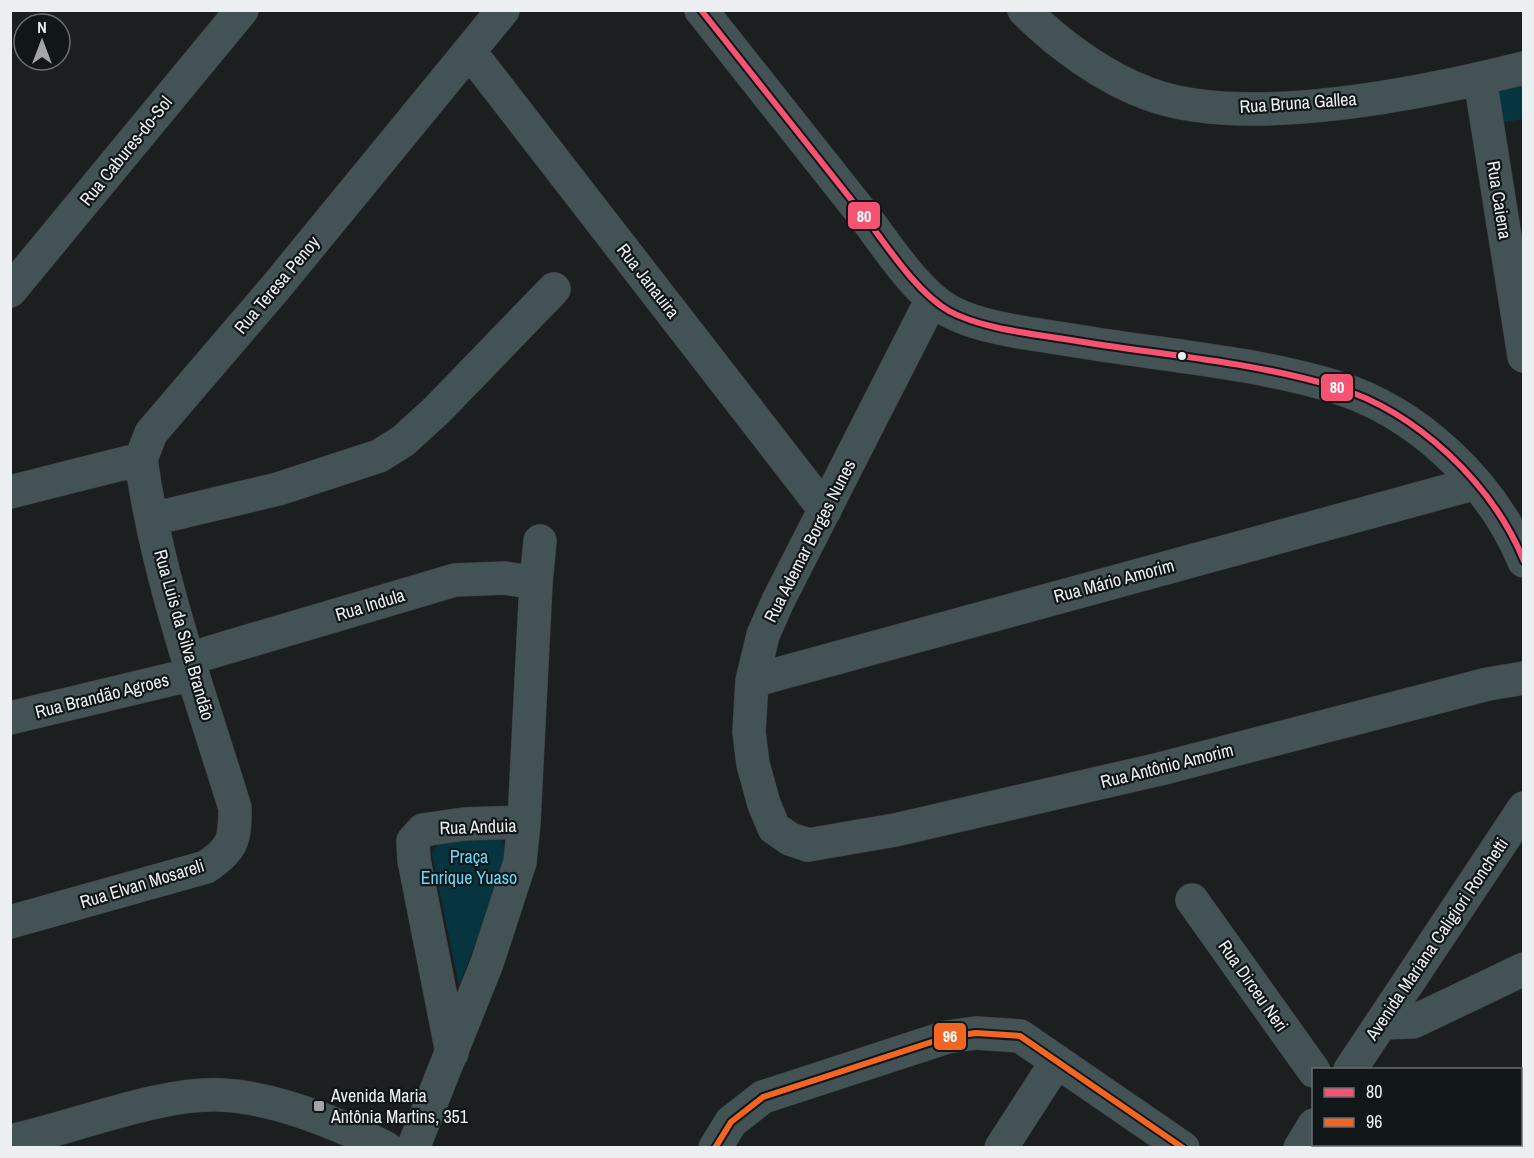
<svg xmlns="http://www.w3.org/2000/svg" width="1534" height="1158" font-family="'Archivo Narrow',sans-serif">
  <rect width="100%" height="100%" fill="#1c1f20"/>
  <!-- green -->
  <path fill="#07353f" d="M1523 76V119L1495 124 1487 83Z
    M458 834 500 839 510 855 459 985 432 854 438 844Z"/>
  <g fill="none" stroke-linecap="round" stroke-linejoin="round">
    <!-- stream -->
    <path stroke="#17386c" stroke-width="8" d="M1520 1117 1524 1116
      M1461 1148 1467 1144"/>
    <defs>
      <path id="minor" d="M701 10C756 79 810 148 865 217 887 246 917 293 949 311 982 329 1034 334 1071 340 1159 355 1250 361 1336 387 1417 412 1492 483 1524 561
        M1024 10C1058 44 1104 78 1149 94 1246 130 1424 93 1524 68
        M470 52 825 510
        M1480 79 1524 356
        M10 291 242 10
        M932 299 778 601 763 635 752 681 749 732 753 764 764 804 774 828 790 839 808 845 895 830 1160 769 1488 684 1524 678
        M10 492 141 459 151 433 276 287 503 10
        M152 519 278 489 379 456 403 441 437 410 554 289
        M208 653 455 580 505 578 536 583
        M752 681 1476 483
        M10 718 193 674
        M1192 900 1314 1071
        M10 922 206 867C233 849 235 840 235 808 200 694 157 578 141 459
        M1381 1023 1413 1022 1524 969
        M452 1053 414 860 413 841 423 830 464 824 524 822
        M1350 1070 1524 808
        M10 1141C73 1128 159 1092 221 1095 274 1097 340 1124 386 1148
        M413 1148 487 963 520 862 524 822 536 583 540 541
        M715 1148 731 1122 763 1097 947 1037 976 1033 1020 1036 1183 1148
        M1001 1148 1057 1061
        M1300 1148 1314 1125"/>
    </defs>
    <!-- minor casing -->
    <use href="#minor" stroke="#3a3c3c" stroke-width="34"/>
    <!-- minor -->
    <use href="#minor" stroke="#435254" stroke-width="33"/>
    <defs>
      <path id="bus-1" d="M701 10C756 79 810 148 865 217 887 246 917 293 949 311 982 329 1034 334 1071 340 1159 355 1250 361 1336 387 1417 412 1492 483 1524 561"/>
      <path id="bus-2" d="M715 1148 731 1122 763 1097 947 1037 976 1033 1020 1036 1183 1148"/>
    </defs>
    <!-- bus-1 casing -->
    <use href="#bus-1" stroke="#111719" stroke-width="10"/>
    <!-- bus-2 casing -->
    <use href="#bus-2" stroke="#111719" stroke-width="10"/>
    <!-- bus-1 -->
    <use href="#bus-1" stroke="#f65372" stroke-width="6"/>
    <!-- bus-2 -->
    <use href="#bus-2" stroke="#f26522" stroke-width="6"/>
  </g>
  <!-- markers -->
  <circle fill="#ebeff1" stroke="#111719" stroke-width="2" cx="1182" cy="356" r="5"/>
  <rect fill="#a3a6a8" stroke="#111719" stroke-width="2" x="313" y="1100" width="12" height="12" rx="3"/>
  <g text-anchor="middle" stroke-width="4.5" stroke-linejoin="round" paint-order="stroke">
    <!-- street labels -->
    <g font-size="18" fill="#ebeff1" stroke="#111719">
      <text transform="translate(1298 103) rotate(-4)" y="6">Rua Bruna Gallea</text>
      <text transform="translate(126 151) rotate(-51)" y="6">Rua Cabures-do-Sol</text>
      <text transform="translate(1499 200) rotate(81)" y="6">Rua Caiena</text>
      <text transform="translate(648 281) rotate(52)" y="6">Rua Janauira</text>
      <text transform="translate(277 285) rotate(-50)" y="6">Rua Teresa Penoy</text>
      <text transform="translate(810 541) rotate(-63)" y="6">Rua Ademar Borges Nunes</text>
      <text transform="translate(1114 581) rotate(-15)" y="6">Rua Mário Amorim</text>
      <text transform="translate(370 605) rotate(-17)" y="6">Rua Indula</text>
      <text transform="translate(184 635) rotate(74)" y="6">Rua Luis da Silva Brandão</text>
      <text transform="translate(102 696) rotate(-14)" y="6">Rua Brandão Agroes</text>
      <text transform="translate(1167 766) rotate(-14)" y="6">Rua Antônio Amorim</text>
      <text transform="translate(478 827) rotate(-2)" y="6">Rua Anduia</text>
      <text transform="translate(142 884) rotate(-17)" y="6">Rua Elvan Mosareli</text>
      <text transform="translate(1437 939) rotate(-56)" y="6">Avenida Mariana Caligiori Ronchetti</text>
      <text transform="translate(1253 986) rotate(55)" y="6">Rua Dirceu Neri</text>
    </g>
    <!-- park labels -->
    <g font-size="18" fill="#69d9f8" stroke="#111719">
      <text x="469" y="863">Praça<tspan x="469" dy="21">Enrique Yuaso</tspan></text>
    </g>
    <!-- poi labels -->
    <g font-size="18" fill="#ebeff1" stroke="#111719" text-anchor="start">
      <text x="331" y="1102">Avenida Maria<tspan x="331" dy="21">Antônia Martins, 351</tspan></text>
    </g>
  </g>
  <g stroke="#111719" stroke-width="2">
    <rect x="847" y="201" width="34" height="29" rx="6" fill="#f65372"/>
    <rect x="1320" y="373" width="34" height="29" rx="6" fill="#f65372"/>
    <rect x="933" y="1022" width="34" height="29" rx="6" fill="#f26522"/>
  </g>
  <g font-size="16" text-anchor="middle" font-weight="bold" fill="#fff">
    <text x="864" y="222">80</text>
    <text x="1337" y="393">80</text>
    <text x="950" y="1042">96</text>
  </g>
  <!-- border -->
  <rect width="1534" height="1158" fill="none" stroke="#ebeff1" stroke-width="24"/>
  <!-- legend -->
  <rect x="1312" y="1068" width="210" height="78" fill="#111719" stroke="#686d6f" stroke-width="1.5"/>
  <rect x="1324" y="1088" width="30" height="9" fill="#f65372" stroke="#686d6f" stroke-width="1.5"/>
  <text x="1366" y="1098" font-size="18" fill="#ebeff1">80</text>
  <rect x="1324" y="1118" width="30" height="9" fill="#f26522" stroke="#686d6f" stroke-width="1.5"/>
  <text x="1366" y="1128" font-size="18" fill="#ebeff1">96</text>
  <!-- north arrow -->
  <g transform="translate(42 42)"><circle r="28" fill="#111719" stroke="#686d6f" stroke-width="1.5"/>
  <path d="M0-4.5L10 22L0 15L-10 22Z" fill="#a3a6a8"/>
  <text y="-9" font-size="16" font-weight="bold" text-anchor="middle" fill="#ebeff1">N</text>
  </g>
</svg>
